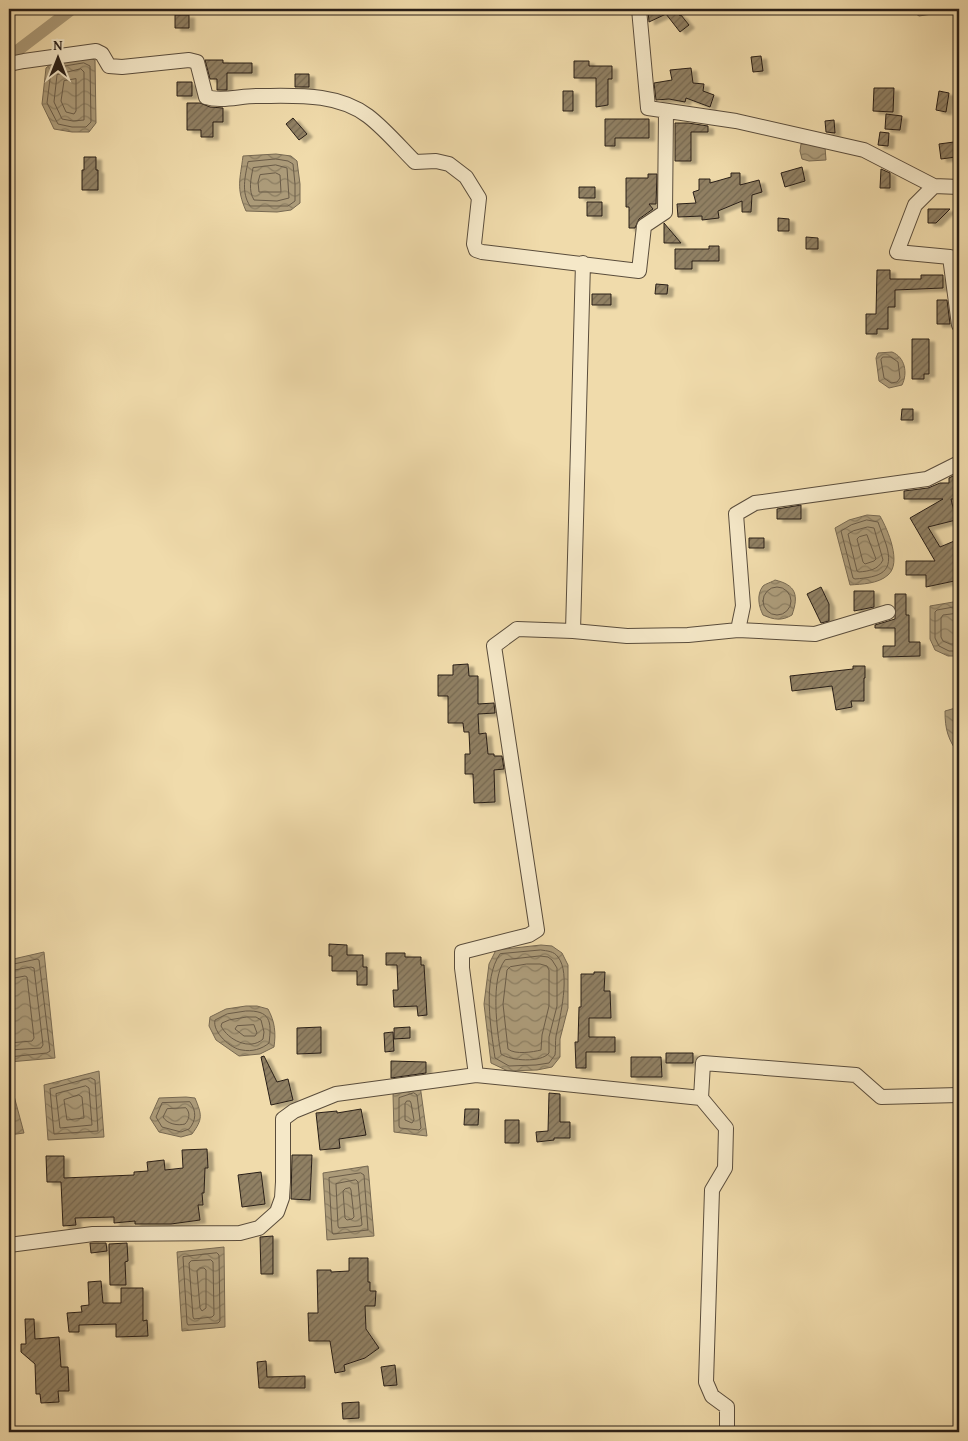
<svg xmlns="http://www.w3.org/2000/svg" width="968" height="1441" font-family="'Gentium Book Plus',serif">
  <defs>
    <pattern id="water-waves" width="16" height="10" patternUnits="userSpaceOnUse" patternTransform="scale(1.25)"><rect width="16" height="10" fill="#ac9b79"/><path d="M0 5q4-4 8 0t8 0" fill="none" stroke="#8c7e62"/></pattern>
    <pattern id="building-hatch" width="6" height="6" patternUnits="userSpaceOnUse" patternTransform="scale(1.25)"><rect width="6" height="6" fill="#908064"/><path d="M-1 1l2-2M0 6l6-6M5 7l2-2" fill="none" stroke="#766851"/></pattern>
    <filter id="shadow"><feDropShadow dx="5.5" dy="3" stdDeviation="1" flood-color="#0004"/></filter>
  </defs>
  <rect width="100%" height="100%" fill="#f0dbab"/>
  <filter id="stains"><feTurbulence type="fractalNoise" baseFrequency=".004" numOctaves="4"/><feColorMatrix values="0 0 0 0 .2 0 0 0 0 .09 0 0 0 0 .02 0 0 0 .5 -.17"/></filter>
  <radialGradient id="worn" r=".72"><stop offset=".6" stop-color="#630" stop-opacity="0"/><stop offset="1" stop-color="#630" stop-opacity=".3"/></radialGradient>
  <!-- water -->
  <path fill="url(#water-waves)" stroke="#776952" d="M909 9H936L932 14 919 16Z
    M85 57 95 60 96 123 89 132H72L54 129 42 104 46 68 51 64Z
    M801 144H821L825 147 826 160 809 161 802 159 800 151Z
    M276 154 291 156 297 161 300 184V203L291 210 277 212 246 211C236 188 240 180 243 156Z
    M892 352C905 357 908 373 902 385L889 388 879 381 876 358 878 353Z
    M867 515 880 516C888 530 902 563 888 575 878 584 862 584 850 585L835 528 849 520Z
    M775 580C796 585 799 595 792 615 782 621 774 620 763 615 759 607 756 595 763 586 765 584 772 582 775 580Z
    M959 601V656H948L935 650 930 639V606Z
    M959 707V755C948 739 945 730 945 711Z
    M541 945 552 946 562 953 568 965V1008L560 1039V1057L552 1067 537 1070 508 1071 491 1063 484 1004 489 964 496 950Z
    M44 952 55 1058 9 1062V960Z
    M246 1006H257L268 1009C275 1022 276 1033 274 1047L260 1054 239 1056 216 1040 209 1026 210 1017 226 1009Z
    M99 1071 104 1137 48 1140 44 1085Z
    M9 1081H10L24 1133 9 1135Z
    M420 1085 427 1136 394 1132 393 1094Z
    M186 1097 195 1098C202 1115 203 1119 192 1134L181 1137 159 1132 150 1118 159 1098Z
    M368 1166 374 1236 327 1240 323 1173Z
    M224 1247 225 1327 182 1331 177 1252Z"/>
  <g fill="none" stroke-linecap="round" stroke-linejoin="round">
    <!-- shore -->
    <path stroke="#6a5c48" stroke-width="1" d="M84 63 90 66 91 122 86 127H72L58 124 47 103 51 71 54 68Z
      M81 69 84 72V120L73 121 62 119 54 102 57 75Z
      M76 79V111L74 114 66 112 61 101 64 81Z
      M276 159 288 161 293 164 295 184V201L288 206H250C241 192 245 177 248 162Z
      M276 165 287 168 289 198 277 201 254 200C248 190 251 179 253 168Z
      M276 173 280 175 281 192H259L258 182 260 175Z
      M883 357H891L898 362 900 378 897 382 891 383 884 378 881 360Z
      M867 520 878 522C881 529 883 537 886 544 895 573 880 577 855 579L853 578 841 531 851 525Z
      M868 527 874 528 883 560C878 570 869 571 859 572L857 571 848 534 853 531Z
      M867 535 876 559 874 561 865 564 863 562 857 539 859 537Z
      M763 601a14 14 0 1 1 28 0a14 14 0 1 1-28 0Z
      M959 606 937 610 935 612V638L939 646 949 651H959
      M959 613 943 615 941 618V637L943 641 950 644H959
      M541 950C547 951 554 951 558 957 571 973 560 1017 556 1036 555 1042 556 1049 555 1055L549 1063 536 1065 509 1066 495 1058C491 1029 482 979 500 954Z
      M540 956 548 957 552 960 557 968V1006L549 1037V1053C541 1063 511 1061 501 1054 497 1032 490 978 505 960Z
      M527 964H540L547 966 549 970V1006L542 1035 541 1050C533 1052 515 1055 508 1049L503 1004 507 970 510 967Z
      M9 965 37 959 39 960 50 1051 47 1053 9 1057
      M9 971 31 967 34 968 43 1045 41 1048 9 1050
      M9 979 25 976 27 977 34 1038 32 1041 9 1043
      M246 1011C270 1010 272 1021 269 1043 262 1049 252 1052 242 1050 231 1049 212 1032 215 1020L227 1014Z
      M247 1017H256L261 1020 264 1032 263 1039C250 1051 228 1040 221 1026L222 1023 229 1020Z
      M254 1025 257 1033 255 1036H244L235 1029 237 1026Z
      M91 1078 95 1080 98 1131 54 1134 50 1089Z
      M86 1086 89 1088 92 1125 60 1128 56 1094Z
      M414 1093 417 1095 421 1128 419 1130 400 1128 399 1126V1098Z
      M79 1095 82 1097 84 1118 67 1120 64 1100Z
      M407 1101H410L411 1103 414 1120 412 1123 405 1120V1104Z
      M190 1102C197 1111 196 1121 189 1129L181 1132 162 1127 156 1117 162 1103Z
      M186 1108C191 1113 189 1120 185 1124 178 1126 167 1124 163 1117L167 1109Z
      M361 1173 364 1175 368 1230 333 1234 332 1232 329 1178Z
      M356 1180 358 1182 362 1225 360 1226 339 1228 338 1226 336 1184Z
      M350 1188 351 1190 354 1217 352 1219 347 1220 345 1218 343 1191 345 1189Z
      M217 1253 219 1255 220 1321 218 1323 188 1325 187 1323 183 1257Z
      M211 1260 213 1262 214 1315 212 1317 194 1319 193 1317 189 1263 191 1261Z
      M200 1268H204L206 1270V1308L202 1311 200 1308 197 1271Z"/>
    <!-- canal -->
    <path stroke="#ac9b79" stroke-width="12" d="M9 57 72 9"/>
  </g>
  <!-- building -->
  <path fill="url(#building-hatch)" stroke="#281e17" filter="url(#shadow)" d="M653 9H676H675L680 16 681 15 689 25 680 32 666 14 649 22 648 11Z
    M175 15H189V28H175Z
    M761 56 763 71 753 72 751 57Z
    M205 60H223V63H252V73H227V90H217V79H210Z
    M574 61H589V66H612V79H608V105L596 107V78H574Z
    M691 68 693 83 704 84 703 91 714 95 710 107 686 98 685 102 669 99 656 100 654 83 672 80 670 70Z
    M295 74H309V87H295Z
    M177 82H192V96H177Z
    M874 88H894L893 112 873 111Z
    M563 91H573V111H563Z
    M939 91 949 93 946 112 936 110Z
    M187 103H200L210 107 223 108V122H213V137H201V130H187Z
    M886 114 902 116 900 130 885 129Z
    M293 118 307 134 299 140 286 124Z
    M605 119H649V138H615V146H605Z
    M834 120 835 133 826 132 825 121Z
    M675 123H688L708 126V132H691V161H675Z
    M880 132 889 133 888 146 878 145Z
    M954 142 956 157 941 159 939 144Z
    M84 157H96V170H98V190H82V170H84Z
    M802 167 805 181 785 187 781 173Z
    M881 169 890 173V188H880Z
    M731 173H740V185L759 180 762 192 752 195 751 212H742V201L718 211 719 218 702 220V216L678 217 677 204 696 203 693 192 699 190V179H710V183L731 177Z
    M648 174H657L656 204H649L653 209 639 219 635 228H629V207H626V178H648Z
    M579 187H595V198H579Z
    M587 202H602V216H587Z
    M928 209H950L936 223H928Z
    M778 218 789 219V231H778Z
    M664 223 681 243H664Z
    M806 237 818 238V249H806Z
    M709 246H719V261H692V269H675V249H709Z
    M877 270H890V279H921V275H943V288L895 290V307H888V329H877V334H866V314H876Z
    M656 284 668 285 667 294H655Z
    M592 294H611V305H592Z
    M937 300H947L950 324H937Z
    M912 339H929V374H924V379H912Z
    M902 409H913V420H901Z
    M959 473V499H951L956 520 928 527 940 547 959 539V580L926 587V575H906V561H935L910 518 943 499H904V491L928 488 940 483H949V478Z
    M801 505V519H777V509Z
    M749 538H764V548H749Z
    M821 587 829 604V621L821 623 807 594Z
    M854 591H874V607L854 611Z
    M895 594H906V615H909V642H920V656L883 657V646H895V628H875V625L895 619Z
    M468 664 469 676H478V704L494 703 495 713 478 714 479 734 486 733 488 754H494V756H502L504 769 494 770 495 802 474 803 473 774H465V754H470L469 732H464L463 723H448V696H438V675H453V665Z
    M853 666H865V678H864V701H851L852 707 836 710 832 686 792 691 790 676 853 669Z
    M329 944 347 945V955H363V967H367V985H357V971H332V956H329Z
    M386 953H405V957H421V965H424L427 1015 418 1016 417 1006 394 1007 393 990H398L397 965H386Z
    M594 972H605L604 991H610L611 1018H589V1037H615V1052H586V1068H576L575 1042H578L579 1007H581V974H594Z
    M321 1027V1053L297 1054V1028Z
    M410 1027V1038L394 1039V1028Z
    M393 1032 394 1051 385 1052 384 1033Z
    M666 1053H693V1063H666Z
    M264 1056 277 1082 288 1079 293 1100 271 1105 261 1057Z
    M631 1057H661L662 1077H631Z
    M391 1061 426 1062V1073L391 1078Z
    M549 1093 560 1094V1122H570V1138H554V1140L537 1142 536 1132 548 1131Z
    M361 1109 366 1135 339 1139 340 1148 320 1150 316 1113 337 1111V1113Z
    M465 1109H479L478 1125H464Z
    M505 1120H519V1143H505Z
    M207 1149 208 1168H205L204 1193H202L203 1205H198L200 1220 171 1224H135V1221L114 1223V1217L75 1218 76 1225 63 1226 61 1182H47L46 1156H64V1178L134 1175V1172L148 1171 147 1162 164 1160 165 1170 183 1168 182 1150Z
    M292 1155H312L310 1200 291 1199Z
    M261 1172 265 1204 242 1207 238 1175Z
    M273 1236V1274H261L260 1237Z
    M90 1243H106L107 1251 91 1253Z
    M127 1243 128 1261 125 1262 126 1285H110L109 1244Z
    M349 1258H368V1282H370V1291H376L375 1306H365L366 1329 379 1348 365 1358 344 1365 345 1371 335 1373 330 1341H309L308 1313H318L317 1270H331V1272L349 1271Z
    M101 1281 103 1303H121V1288H143V1321L147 1320 148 1336 116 1337V1324L79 1325V1332H69L67 1313 82 1312 81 1306 89 1305 88 1282Z
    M25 1319H34L35 1339 59 1337 61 1367H68L69 1391H58L59 1402 41 1403 40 1394H36L35 1364 21 1352V1344H26Z
    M266 1361 267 1377 305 1376V1388H259L257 1362Z
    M395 1365 397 1385 384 1386 381 1367Z
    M359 1402V1418L343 1419 342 1403Z"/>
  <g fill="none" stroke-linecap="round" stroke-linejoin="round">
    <defs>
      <path id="minor" d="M639 9 648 108 736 121 864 150 934 186
        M9 64 24 61 96 51 102 54 109 66 122 67 189 60 197 62 206 97C221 102 240 96 256 96 294 96 336 92 368 116 385 129 400 147 415 162L436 161 449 164 466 177 479 198 474 244 476 250 482 252 639 271 644 226 665 212 666 111
        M959 187 934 186 915 205 897 252 950 257 959 325
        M738 630 743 606 736 514 755 503 927 479 959 463
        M573 631 583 263
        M476 1075 462 968V952L529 935 537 930 494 646 517 629 573 631 627 636 688 635 738 630 815 634 888 612
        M9 1245 93 1234 240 1233 259 1228 277 1212 282 1198 283 1182V1119L294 1111 336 1094 476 1075 701 1098
        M727 1432V1407L712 1396 706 1382 712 1190 725 1168 726 1128 701 1098 703 1063 856 1075 881 1097 959 1095"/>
    </defs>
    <!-- minor casing -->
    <use href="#minor" stroke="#5a4d3c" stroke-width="16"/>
    <!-- path -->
    <path stroke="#281e17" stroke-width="2" stroke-dasharray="1 2.5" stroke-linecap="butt" d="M959 9V15"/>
    <!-- minor -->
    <use href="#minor" stroke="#f5e8c8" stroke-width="14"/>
  </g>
  <!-- margin -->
  <rect width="968" height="1441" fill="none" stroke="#f0dbab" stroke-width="30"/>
  <rect x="10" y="10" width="948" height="1421" fill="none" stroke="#281e17" stroke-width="2.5"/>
  <rect x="15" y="15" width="938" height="1411" fill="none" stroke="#281e17"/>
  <!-- north arrow -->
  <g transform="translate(58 58)" stroke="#f5e8c8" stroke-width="4" paint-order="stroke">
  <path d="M0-4L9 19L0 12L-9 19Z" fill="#281e17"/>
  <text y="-8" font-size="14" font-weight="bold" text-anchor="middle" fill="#281e17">N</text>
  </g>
  <rect width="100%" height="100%" filter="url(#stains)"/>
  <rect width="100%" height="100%" fill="url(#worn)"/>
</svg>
